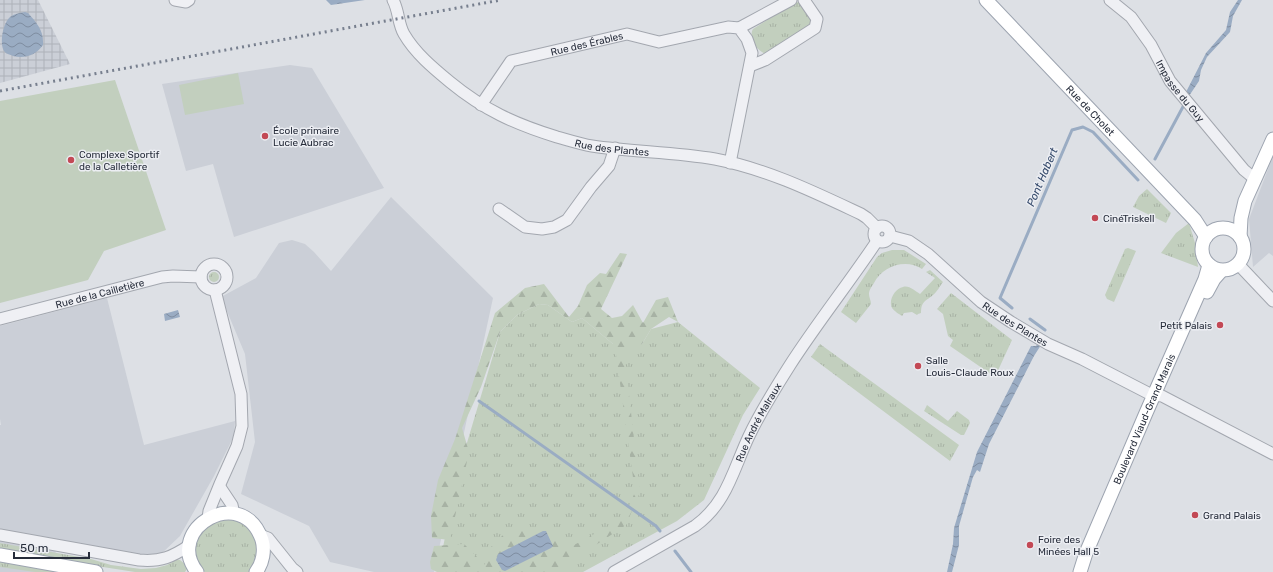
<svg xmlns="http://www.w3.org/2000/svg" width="1273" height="572" font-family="Rubik,sans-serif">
  <defs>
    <pattern id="industrial-grid" width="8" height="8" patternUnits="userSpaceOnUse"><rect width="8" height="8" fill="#cbcfd7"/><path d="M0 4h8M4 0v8" fill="none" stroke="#aeb2b9"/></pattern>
    <pattern id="grass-tufts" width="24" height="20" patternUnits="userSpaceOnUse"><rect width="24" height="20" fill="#c2cfbe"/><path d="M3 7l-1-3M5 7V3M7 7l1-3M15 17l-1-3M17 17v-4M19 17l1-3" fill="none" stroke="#a7b2a4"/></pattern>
    <pattern id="forest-firs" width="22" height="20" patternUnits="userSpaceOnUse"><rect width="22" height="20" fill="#c2cfbe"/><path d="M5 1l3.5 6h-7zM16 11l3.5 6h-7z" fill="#a7b2a4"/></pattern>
    <pattern id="water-waves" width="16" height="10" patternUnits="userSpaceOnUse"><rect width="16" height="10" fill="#9aacc3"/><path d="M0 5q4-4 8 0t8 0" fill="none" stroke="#7e8ca0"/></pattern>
  </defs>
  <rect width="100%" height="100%" fill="#dde0e5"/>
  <!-- built -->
  <path fill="#cbcfd7" d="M290 65 312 68 384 188 234 237 213 164 186 171 162 84Z
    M1273 156V256L1269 253 1253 267 1249 219Z
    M391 197 493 298 434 572H374L330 562 309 526 241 494 255 442 245 354 221 297 256 278 279 243 292 240 305 244 314 252 331 271Z
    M107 298 144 445 235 421 234 436 214 476 180 536 160 555 139 556 56 539 55 572H0V425H1L0 419V326Z"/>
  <!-- industrial -->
  <path fill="url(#industrial-grid)" d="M0 0H38L70 64 0 83Z"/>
  <!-- grass -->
  <path fill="url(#grass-tufts)" d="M798 2 802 4 812 18 811 26 766 54C757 51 748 38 753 29L794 3Z
    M1147 189 1171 213 1166 223 1133 207 1139 196Z
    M1189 223 1195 243 1198 267 1161 253 1176 233Z
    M1128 248 1136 251 1114 302 1107 299 1105 295 1125 249Z
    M892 250H904L926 264 922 269C906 258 882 266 874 283 872 286 869 290 869 294 869 297 871 301 871 304L856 323 841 312 877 257 882 253Z
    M930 270 943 282C940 286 937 292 933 295 925 302 921 301 921 313L918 314 917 315 912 312 904 313 902 316C899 314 894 311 892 308 888 301 895 288 903 287 909 285 915 291 920 294L935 278 926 272Z
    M209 277a5 5 0 1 1 10 0a5 5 0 1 1-10 0Z
    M951 293 1012 340 995 377 950 346 953 340 948 336 943 314 937 309Z
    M539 304 548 305 572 322 582 318 613 344H642L651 329 678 322 760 388 743 415 704 500 677 521 583 572H438L458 473 500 332 517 315Z
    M820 344 959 445 950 461 811 357Z
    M927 405 948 421 957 411 969 420 970 423 964 435H961L924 411Z
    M218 518 239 519 255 533 259 553 250 572H205C194 562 192 544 200 532 204 526 212 522 218 518Z
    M0 543 91 559 111 565 141 569 156 568 167 565 176 560H180L185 564 187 569 185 572H135L0 551Z
    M0 562 58 572H35L0 567Z"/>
  <!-- forest -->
  <path fill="url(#forest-firs)" d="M620 253 627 254 601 309 612 318 622 316 633 305 643 323 656 300 668 297 678 322 669 317 651 329 642 344 624 350 640 492 626 525 555 572H437L431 569 430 562 434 546 464 544 485 565 486 552 503 535 540 527 574 545 624 518 635 492 616 354 613 344 582 318 572 322 548 305 539 304 517 315 500 332 481 387 462 428 469 452 450 540 432 538 431 516 438 480 455 439 495 313 525 288 544 284 569 317 578 306 587 285 600 273 606 274Z"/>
  <!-- garden -->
  <path fill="#c2cfbe" d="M238 73 244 104 185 115 179 85Z
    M115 80 166 230 104 251 88 280 0 303V101Z"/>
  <!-- water -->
  <path fill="url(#water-waves)" d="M326 0H365L331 5Z
    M1238 0H1242L1233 16 1230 32 1207 57 1201 70 1199 81 1189 96 1186 92 1206 53 1226 30 1230 12Z
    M25 12 28 13C37 23 44 31 43 45 36 55 25 59 13 56 9 54 5 54 3 49 0 41 3 23 10 17 14 14 19 13 25 12Z
    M178 310 180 317 165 321 164 314Z
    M1038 343 1041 345 1034 356 989 444 980 472 977 470 973 477 959 526V545L952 572H947L953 544 954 528 977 452 1031 346H1036Z
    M543 531H546L553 546 551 548 505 571 502 570 496 560 498 554Z"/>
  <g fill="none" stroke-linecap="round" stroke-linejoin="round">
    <!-- stream -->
    <path stroke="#9aacc3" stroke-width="3" d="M1155 159 1185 103
      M1012 308 1000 298 1072 130 1083 127 1093 132 1138 180
      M1030 319 1045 330
      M479 401 656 526 660 531
      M675 551 691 572"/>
    <defs>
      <g id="minor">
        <path d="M175 0 186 2 189 0"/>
        <path id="s1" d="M393 0C399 11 398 24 404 34 415 53 433 68 450 82 484 110 515 124 557 137 568 140 580 144 592 146 632 152 674 152 715 159 767 169 814 192 861 214L867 218 877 228"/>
        <path id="s2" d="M1110 0 1131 17 1151 45 1170 81 1244 170 1255 179"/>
        <path d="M739 28 791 0"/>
        <path d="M750 66 765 60 815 28 817 19 804 0"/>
        <path id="s3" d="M481 105 511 61 627 34 659 42 728 27 739 28 747 39 752 53 730 163"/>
        <path d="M499 209 525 227 542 229 554 227 567 220 591 187 609 166 615 148"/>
        <circle cx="882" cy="234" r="8"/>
        <path id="s4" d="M890 236 909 241 928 254 981 302 1011 322 1048 344 1082 359 1148 393 1153 395 1162 396 1273 454"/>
        <path d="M1238 264 1273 301"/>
        <circle cx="214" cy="277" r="13"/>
        <path id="s5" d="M0 319 162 277 173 276 201 277"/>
        <path d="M220 487 232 505 234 514"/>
        <path d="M208 518 209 511 220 484 237 446 242 426 241 394 215 290"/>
        <path d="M0 535 139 560C161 562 172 557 190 545"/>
        <path d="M260 535 268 538 292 568 297 572"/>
        <path id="s6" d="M614 572 695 526C727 503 733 470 749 436 760 413 776 387 790 365 817 323 849 283 877 241"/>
      </g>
      <g id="major">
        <path id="s7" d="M986 0 1195 220 1206 237"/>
        <circle cx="1223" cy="249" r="21"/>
        <path d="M1240 237 1241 218 1245 201 1273 139"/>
        <path d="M1207 292 1214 279 1221 271"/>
        <path d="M0 555 96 572"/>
        <path d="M197 572C163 528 243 483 262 540 265 550 263 563 256 572"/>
        <path id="s8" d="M1080 572 1086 553 1146 413 1205 279 1209 265"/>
      </g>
    </defs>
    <!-- minor casing -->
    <use href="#minor" stroke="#a3a7af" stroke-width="13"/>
    <!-- major casing -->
    <use href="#major" stroke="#9da4b0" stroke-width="15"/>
    <!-- minor -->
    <use href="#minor" stroke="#eff0f4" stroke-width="11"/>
    <!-- major -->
    <use href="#major" stroke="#fff" stroke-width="13"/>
    <!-- rail -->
    <path stroke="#777f8e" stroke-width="3" stroke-dasharray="2 4" stroke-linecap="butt" d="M0 91 501 0"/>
  </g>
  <!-- markers -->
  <g fill="#c34955" stroke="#eceef3" stroke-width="1.5">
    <circle cx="265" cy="136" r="4"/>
    <circle cx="71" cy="160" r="4"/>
    <circle cx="1095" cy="218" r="4"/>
    <circle cx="1220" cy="325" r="4"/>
    <circle cx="918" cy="366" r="4"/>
    <circle cx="1195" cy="515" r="4"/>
    <circle cx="1030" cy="545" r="4"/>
  </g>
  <g text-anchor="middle" stroke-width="3" stroke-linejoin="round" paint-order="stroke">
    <!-- street labels -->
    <g font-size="10" fill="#272d3b" stroke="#eceef3">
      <text dy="4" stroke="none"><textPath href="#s3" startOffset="131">Rue des Érables</textPath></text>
      <text dy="4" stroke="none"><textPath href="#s2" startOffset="116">Impasse du Guy</textPath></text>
      <text dy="4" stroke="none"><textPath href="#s7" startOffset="152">Rue de Cholet</textPath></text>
      <text dy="4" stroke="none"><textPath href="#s1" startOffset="280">Rue des Plantes</textPath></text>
      <text dy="4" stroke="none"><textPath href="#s5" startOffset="103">Rue de la Cailletière</textPath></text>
      <text dy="4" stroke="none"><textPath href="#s4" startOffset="155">Rue des Plantes</textPath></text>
      <text dy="4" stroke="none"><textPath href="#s8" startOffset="166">Boulevard Viaud-Grand Marais</textPath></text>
      <text dy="4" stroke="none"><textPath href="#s6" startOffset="216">Rue André Malraux</textPath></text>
    </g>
    <!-- poi labels -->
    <g font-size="10" fill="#272d3b" stroke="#eceef3" text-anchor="start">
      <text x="273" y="134">École primaire<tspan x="273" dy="12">Lucie Aubrac</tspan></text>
      <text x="79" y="158">Complexe Sportif<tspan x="79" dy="12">de la Calletière</tspan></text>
      <text x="1103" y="222">CinéTriskell</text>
      <text x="1212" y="329" text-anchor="end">Petit Palais</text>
      <text x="926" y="364">Salle<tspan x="926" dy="12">Louis-Claude Roux</tspan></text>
      <text x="1203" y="519">Grand Palais</text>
      <text x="1038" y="543">Foire des<tspan x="1038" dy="12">Minées Hall 5</tspan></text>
    </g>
    <!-- water labels -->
    <g font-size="11" font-style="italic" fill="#354a6b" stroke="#eceef3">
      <text transform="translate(1042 177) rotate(-67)" y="4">Pont Habert</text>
    </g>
  </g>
  <!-- scale -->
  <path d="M14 552v6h75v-6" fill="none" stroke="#272d3b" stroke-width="2"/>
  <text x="20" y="552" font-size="12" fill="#272d3b" stroke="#eceef3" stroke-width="3" paint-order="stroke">50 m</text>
</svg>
